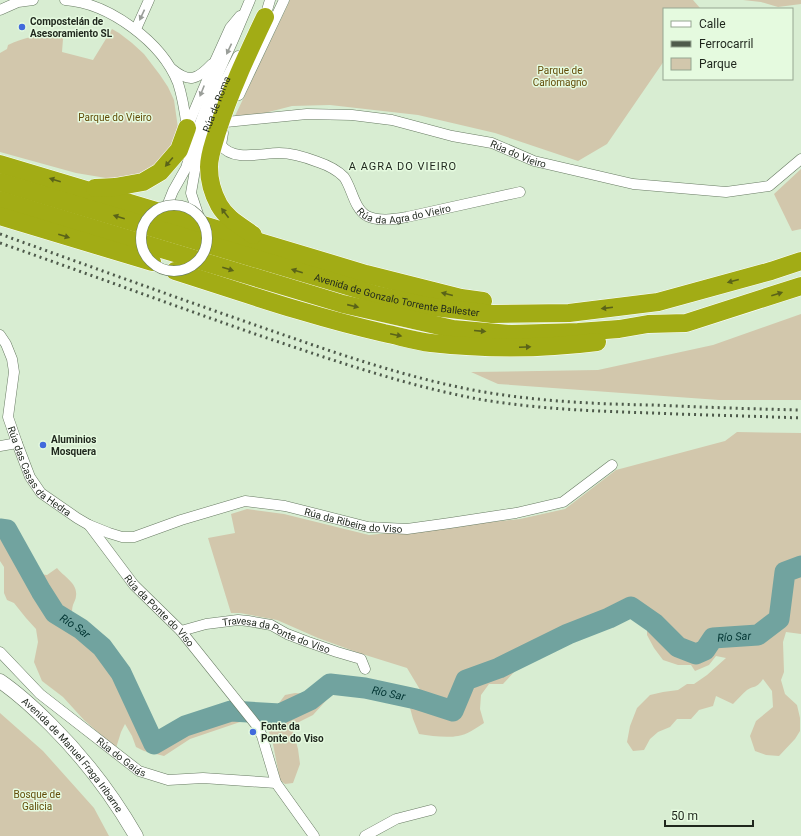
<svg xmlns="http://www.w3.org/2000/svg" width="801" height="836" font-family="Roboto,sans-serif">
  <rect width="100%" height="100%" fill="#d8edd2"/>
  <!-- green -->
  <path fill="#d2c7ac" d="M290 0H693L700 8V9H664V61L607 144 578 161 495 133 418 115 330 105 292 106 237 120 234 118Z
    M743 0H801V4L778 7 761 2Z
    M112 29 119 33 132 43 144 54 160 75 168 87 174 100 178 128 173 145 162 162 134 176 112 179 76 173 0 152V53L7 49 8 45C25 37 40 34 59 35L63 39 62 52 93 60Z
    M801 169V229L792 231 774 194Z
    M801 314V400H719L498 384 471 372 598 370 713 345Z
    M737 432 801 433V634L786 632 783 642 784 672 781 680 785 694 797 705 800 718V731L795 739 779 756 766 755 755 751 750 736 756 721 773 707 772 691 763 679C756 689 755 685 747 690 742 694 738 699 733 704L716 696 713 706 699 710 691 719H677L670 727 658 732 650 739 644 750 633 751 627 742 630 726 637 708 650 695 663 692 678 690 687 684H694L707 675 726 658 716 656 709 665 695 671 691 665H678L663 660 654 648 647 635V623L630 614 515 671 503 684H489L481 695 480 709 484 723C476 728 467 735 458 736 447 738 431 736 419 734L413 719 409 704 361 696 332 694 313 715 293 725V731L298 749 300 764 293 783 285 784 280 780 272 739 267 728 243 721 190 739 164 756 144 751 136 747 132 736 125 724 121 732 116 748 84 720 63 697 42 681 34 662 38 642 36 629 26 618 14 603 7 600 4 593V567L0 561V524L10 527 39 574 47 575 57 568C64 577 78 583 76 596 76 599 74 602 73 605 72 608 72 611 72 614L104 644 126 672 157 737 186 721 231 706 253 705 273 707 279 703 285 695 295 693 309 694 329 678 339 676 422 693 407 668 359 653 318 638 277 620 240 613H231L208 538 235 533 231 514 247 509 284 514 369 535 520 519 565 509 616 470 725 441Z
    M0 713 43 751 94 808 109 836H0Z"/>
  <g fill="none" stroke-linecap="round" stroke-linejoin="round">
    <!-- river -->
    <path stroke="#71a39f" stroke-width="21" id="s1" d="M0 529 7 530 41 591 55 613 81 629 102 647 121 673 154 744 185 726 231 711 280 714 310 700 330 684 365 688 416 699 453 711 466 680 499 668 568 634 609 618 631 607 654 623 678 647 696 654 705 650 713 638 758 635 779 619 785 572 801 566"/>
    <defs>
      <g id="street">
        <path d="M65 0C109 3 162 42 178 83 183 98 185 113 187 128"/>
        <path d="M0 10 18 2 33 0"/>
        <path d="M262 20 265 17 270 0"/>
        <path d="M136 29 149 0"/>
        <path d="M172 69C189 83 197 80 212 64"/>
        <path d="M239 95 284 0"/>
        <path id="s2" d="M226 122 307 114 352 115 392 120 452 136 492 143 534 161 633 184 726 192 769 186 801 159"/>
        <path d="M187 128 216 59 230 28 240 16"/>
        <path id="s3" d="M223 133 221 145C233 162 261 153 279 153 292 153 305 157 318 162 327 165 337 170 344 177 352 188 354 209 367 216 379 222 395 219 407 217L520 192"/>
        <path d="M167 206 173 191 186 168 199 126 218 74 234 38 250 0"/>
        <path id="s4" d="M199 217 191 193 195 170 206 130 224 83 238 56"/>
        <path id="s5" d="M0 335 6 344 12 359 14 372 8 417 17 443 30 477 41 493 77 518 89 525 109 533 122 537H134L181 520 245 501 285 506 368 527 407 529 450 523 516 513 563 502 612 465"/>
        <path d="M0 446 17 443"/>
        <path id="s6" d="M89 525 134 585 181 631 257 726 262 736 276 783 314 836"/>
        <path id="s7" d="M181 631 206 624 238 620 248 621 271 625 287 634 308 642 337 652 354 657 361 659 365 669"/>
        <path id="s8" d="M0 652 40 694 139 771 168 780 203 778 276 783"/>
        <path d="M365 836 396 819 431 810"/>
      </g>
      <g id="secondary">
        <path id="s9" d="M0 681C19 694 35 709 51 725 84 758 113 796 136 836"/>
      </g>
      <g id="highway">
        <path d="M0 164 366 274 461 298 483 301"/>
        <path id="s10" d="M0 182 377 295 426 306 492 314 569 313 658 302 771 271 801 261"/>
        <path d="M95 188 115 187 143 182 160 172 179 150 187 128"/>
        <path d="M0 200 343 304 453 329 511 334 578 332 619 329 648 324 686 323 801 286"/>
        <path d="M0 216 152 262"/>
        <path d="M253 235C241 226 227 219 219 205 213 194 209 180 209 167 209 155 214 143 217 132 230 91 247 55 265 17"/>
        <path d="M175 271C244 293 313 317 384 333 399 336 415 341 431 343 486 349 542 349 597 342"/>
      </g>
    </defs>
    <!-- street casing -->
    <use href="#street" stroke="#687b63" stroke-width="11"/>
    <!-- secondary casing -->
    <use href="#secondary" stroke="#687b63" stroke-width="15"/>
    <!-- highway casing -->
    <use href="#highway" stroke="#fff" stroke-width="19"/>
    <!-- street -->
    <use href="#street" stroke="#fff" stroke-width="10"/>
    <!-- secondary -->
    <use href="#secondary" stroke="#fff" stroke-width="14"/>
    <!-- highway -->
    <use href="#highway" stroke="#a2ac15" stroke-width="18"/>
    <!-- rail -->
    <path stroke="#4e5a4b" stroke-width="3" stroke-dasharray="2 4" stroke-linecap="butt" d="M0 234C86 265 172 296 258 326 330 351 403 377 478 391 535 401 593 404 651 405 701 407 751 409 801 410
      M0 243C86 273 172 305 258 335 330 359 403 385 478 399 535 409 593 411 651 413 701 415 751 416 801 418"/>
    <defs>
      <path id="street-bridge" d="M141 238a33 33 0 1 1 66 0a33 33 0 1 1-66 0Z"/>
    </defs>
    <!-- street-bridge casing -->
    <use href="#street-bridge" stroke="#687b63" stroke-width="11" stroke-linecap="butt"/>
    <!-- street-bridge -->
    <use href="#street-bridge" stroke="#fff" stroke-width="10"/>
  </g>
  <!-- one-way arrows -->
  <defs><path id="oneway-solid" d="M-6-.8H1V-3.2L6.5 0L1 3.2V.8H-6Z"/></defs>
  <g fill="#9a9e99">
    <use href="#oneway-solid" transform="translate(142 15) rotate(115)"/>
    <use href="#oneway-solid" transform="translate(229 49) rotate(115)"/>
    <use href="#oneway-solid" transform="translate(202 91) rotate(112)"/>
  </g>
  <g fill="#5a6319">
    <use href="#oneway-solid" transform="translate(169 162) rotate(130)"/>
    <use href="#oneway-solid" transform="translate(55 180) rotate(-163)"/>
    <use href="#oneway-solid" transform="translate(225 213) rotate(-127)"/>
    <use href="#oneway-solid" transform="translate(119 217) rotate(-163)"/>
    <use href="#oneway-solid" transform="translate(64 236) rotate(17)"/>
    <use href="#oneway-solid" transform="translate(228 269) rotate(17)"/>
    <use href="#oneway-solid" transform="translate(297 271) rotate(-163)"/>
    <use href="#oneway-solid" transform="translate(733 281) rotate(165)"/>
    <use href="#oneway-solid" transform="translate(447 294) rotate(-166)"/>
    <use href="#oneway-solid" transform="translate(777 294) rotate(-18)"/>
    <use href="#oneway-solid" transform="translate(353 306) rotate(13)"/>
    <use href="#oneway-solid" transform="translate(607 308) rotate(173)"/>
    <use href="#oneway-solid" transform="translate(480 331) rotate(5)"/>
    <use href="#oneway-solid" transform="translate(396 335) rotate(12)"/>
    <use href="#oneway-solid" transform="translate(525 347) rotate(-2)"/>
  </g>
  <!-- markers -->
  <g fill="#426adc" stroke="#e5fadf" stroke-width="1.5">
    <circle cx="22" cy="27" r="4"/>
    <circle cx="43" cy="445" r="4"/>
    <circle cx="253" cy="732" r="4"/>
  </g>
  <g text-anchor="middle" stroke-width="3" stroke-linejoin="round" paint-order="stroke">
    <!-- poi labels -->
    <g font-size="10" font-weight="bold" fill="#1f271d" stroke="#e5fadf" text-anchor="start">
      <text x="30" y="25">Compostelán de<tspan x="30" dy="12">Asesoramiento SL</tspan></text>
      <text x="51" y="443">Aluminios<tspan x="51" dy="12">Mosquera</tspan></text>
      <text x="261" y="730">Fonte da<tspan x="261" dy="12">Ponte do Viso</tspan></text>
    </g>
    <!-- park labels -->
    <g font-size="10" fill="#624c08" stroke="#e5fadf">
      <text x="560" y="74">Parque de<tspan x="560" dy="12">Carlomagno</tspan></text>
      <text x="115" y="121">Parque do Vieiro</text>
      <text x="37" y="798">Bosque de<tspan x="37" dy="12">Galicia</tspan></text>
    </g>
    <!-- street labels -->
    <g font-size="10" fill="#1f271d" stroke="#e5fadf">
      <text dy="4" stroke="none"><textPath href="#s4" startOffset="118">Rúa de Roma</textPath></text>
      <text dy="4" stroke="none"><textPath href="#s2" startOffset="298">Rúa do Vieiro</textPath></text>
      <text dy="4" stroke="none"><textPath href="#s3" startOffset="227">Rúa da Agra do Vieiro</textPath></text>
      <text dy="4" stroke="none"><textPath href="#s10" startOffset="413">Avenida de Gonzalo Torrente Ballester</textPath></text>
      <text dy="4" stroke="none"><textPath href="#s5" startOffset="150">Rúa das Casas da Hedra</textPath></text>
      <text dy="4" stroke="none"><textPath href="#s5" startOffset="501">Rúa da Ribeira do Viso</textPath></text>
      <text dy="4" stroke="none"><textPath href="#s6" startOffset="111">Rúa da Ponte do Viso</textPath></text>
      <text dy="4" stroke="none"><textPath href="#s7" startOffset="99">Travesa da Ponte do Viso</textPath></text>
      <text dy="4" stroke="none"><textPath href="#s9" startOffset="104">Avenida de Manuel Fraga Iribarne</textPath></text>
      <text dy="4" stroke="none"><textPath href="#s8" startOffset="161">Rúa do Gaiás</textPath></text>
    </g>
    <!-- neighbourhood labels -->
    <g font-size="11" letter-spacing="1" fill="#1f271d" stroke="#e5fadf">
      <text x="403" y="170">A AGRA DO VIEIRO</text>
    </g>
    <!-- water labels -->
    <g font-size="11" font-style="italic" fill="#013432" stroke="#e5fadf">
      <text dy="4" stroke="none"><textPath href="#s1" startOffset="127">Río Sar</textPath></text>
      <text dy="4" stroke="none"><textPath href="#s1" startOffset="931">Río Sar</textPath></text>
      <text dy="4" stroke="none"><textPath href="#s1" startOffset="523">Río Sar</textPath></text>
    </g>
  </g>
  <!-- legend -->
  <rect x="663" y="8" width="130" height="72" fill="#e5fadf" stroke="#96a691"/>
  <rect x="671" y="21" width="20" height="6" fill="#ffffff" stroke="#96a691"/>
  <text x="699" y="28" font-size="12" fill="#1f271d">Calle</text>
  <rect x="671" y="41" width="20" height="6" fill="#4e5a4b" stroke="#96a691"/>
  <text x="699" y="48" font-size="12" fill="#1f271d">Ferrocarril</text>
  <rect x="671" y="58" width="20" height="12" fill="#d2c7ac" stroke="#96a691"/>
  <text x="699" y="68" font-size="12" fill="#1f271d">Parque</text>
  <!-- scale -->
  <path d="M665 820v6h88v-6" fill="none" stroke="#1f271d" stroke-width="2"/>
  <text x="671" y="820" font-size="12" fill="#1f271d" stroke="#e5fadf" stroke-width="3" paint-order="stroke">50 m</text>
</svg>
